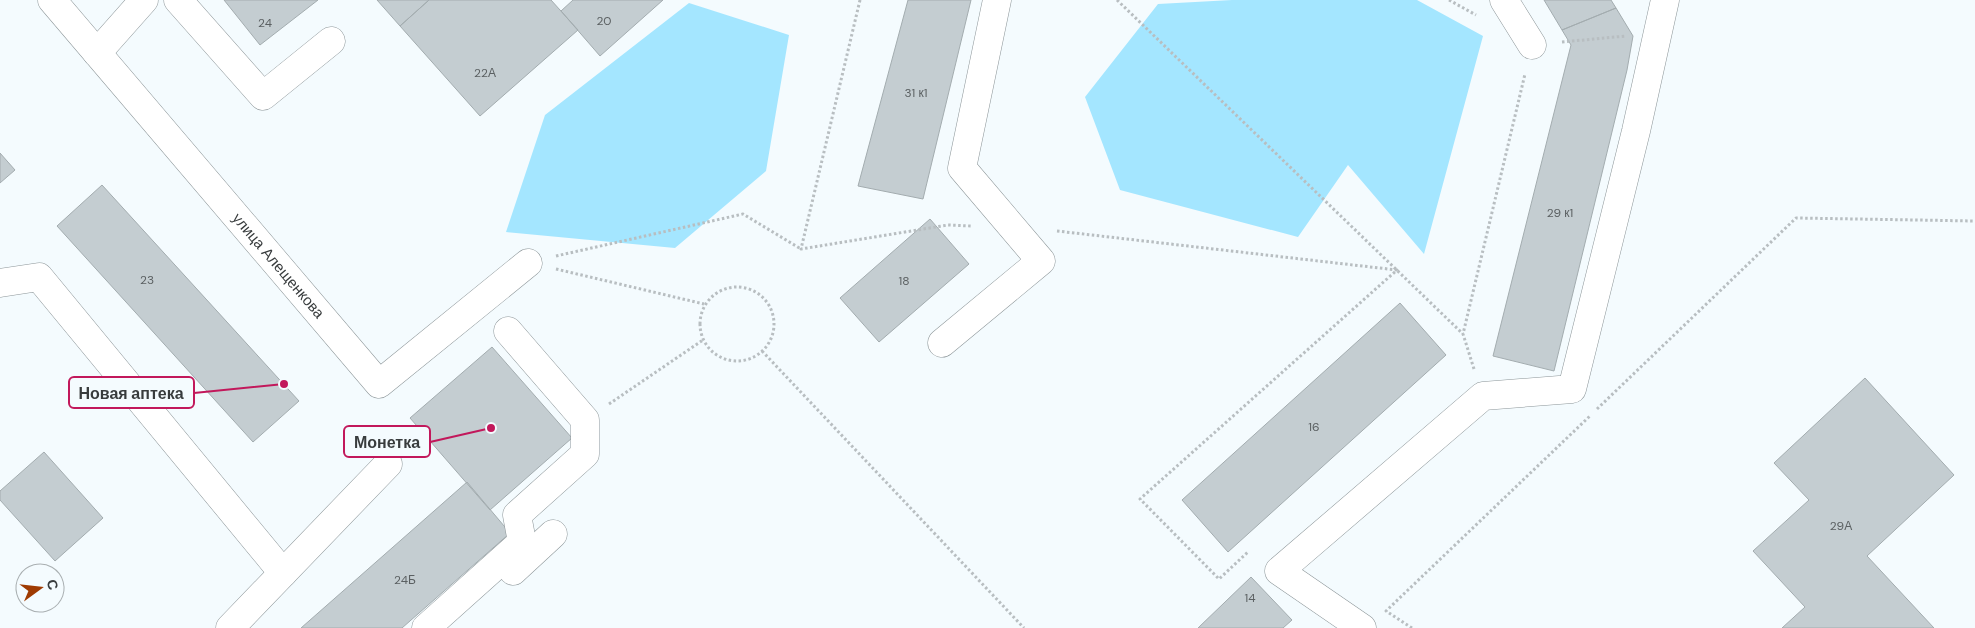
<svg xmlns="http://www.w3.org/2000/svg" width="1975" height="628" font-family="'DM Sans',sans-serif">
  <rect width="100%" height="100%" fill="#f4fbfe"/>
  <!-- green -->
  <path fill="#a4e6ff" d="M1232 0H1417L1483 36 1424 254 1348 165 1298 237 1120 190 1085 97 1158 4Z
    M689 3 789 35 766 171 675 248 506 232 545 115Z"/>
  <!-- building -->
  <path fill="#c4cdd1" stroke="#a3acaf" d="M224 0H318L260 45Z
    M377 0H429L400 26Z
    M429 0H551L578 30 480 116 400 26Z
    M573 0H663L600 56 561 11Z
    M908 0H971L923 199 858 186Z
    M1544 0H1611L1616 8 1562 30Z
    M1616 8 1633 36 1627 70 1554 371 1493 356 1571 45 1562 30Z
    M0 153 15 170 0 183Z
    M102 185 299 401 253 442 57 226Z
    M930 219 969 264 879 342 840 298Z
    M1400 303 1446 355 1228 552 1182 500Z
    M492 347 572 438 490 510 410 418Z
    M1865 378 1954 475 1867 556 1934 628H1782L1805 607 1753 551 1809 500 1774 463Z
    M44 452 103 518 55 561 0 500V491Z
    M467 482 510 533 402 628H301Z
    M1251 577 1292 620 1283 628H1198Z"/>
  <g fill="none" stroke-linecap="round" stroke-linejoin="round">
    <defs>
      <g id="minor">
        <path id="s1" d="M52 0 379 384 528 263"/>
        <path d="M178 0 263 96 331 41"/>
        <path d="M1504 0 1532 45"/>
        <path d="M97 53 144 0"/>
        <path d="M0 283 39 277 283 573"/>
        <path d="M942 343 1041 261 962 168 997 0"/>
        <path d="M513 571 553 534"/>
        <path d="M230 628 388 464"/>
        <path d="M426 628 522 542 517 515 585 454V420L508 331"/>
        <path d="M1362 628 1279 571 1483 396 1572 389 1636 131 1665 0"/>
      </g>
    </defs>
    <!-- minor casing -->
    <use href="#minor" stroke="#8d9699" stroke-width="29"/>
    <!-- path -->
    <path stroke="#b8bec1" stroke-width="3" stroke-dasharray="2.5 2.5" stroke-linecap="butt" d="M860 0 801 249 948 225 971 226
      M1117 0 1463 334
      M1449 0 1476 15
      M1562 42 1626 36
      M1057 231 1397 270 1140 499 1219 579 1249 551
      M556 256 743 214 801 249
      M556 269 704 304
      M700 324a37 37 0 1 1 74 0a37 37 0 1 1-74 0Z
      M762 351 1024 628
      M1474 369 1463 334 1525 74
      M609 404 703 340
      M1597 409 1796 218 1975 221
      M1412 628 1386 611 1591 415"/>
    <!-- minor -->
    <use href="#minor" stroke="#fff" stroke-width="28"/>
  </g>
  <g text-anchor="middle" stroke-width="4" stroke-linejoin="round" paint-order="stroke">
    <!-- number labels -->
    <g font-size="12" fill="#5b6062">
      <text x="604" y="25">20</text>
      <text x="265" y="27">24</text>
      <text x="485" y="77">22А</text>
      <text x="916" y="97">31 к1</text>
      <text x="1560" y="217">29 к1</text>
      <text x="147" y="284">23</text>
      <text x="904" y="285">18</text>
      <text x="1314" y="431">16</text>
      <text x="1841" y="530">29А</text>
      <text x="405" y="584">24Б</text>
      <text x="1250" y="602">14</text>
    </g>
    <!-- street labels -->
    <g font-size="15" fill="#383c3d" stroke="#f4fbfe">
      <text dy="5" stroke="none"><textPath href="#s1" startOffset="349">улица Алещенкова</textPath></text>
    </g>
  </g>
  <!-- callouts -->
  <path fill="none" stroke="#c2185b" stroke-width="2" d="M284 384L194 393M491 428L430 442"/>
  <g fill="#c2185b" stroke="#f4fbfe" stroke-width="2">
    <circle cx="284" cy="384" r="5"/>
    <circle cx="491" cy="428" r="5"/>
  </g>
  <g fill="#f4fbfe" stroke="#c2185b" stroke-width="2">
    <rect x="69" y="377" width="125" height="31" rx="5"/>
    <rect x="344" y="426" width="86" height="31" rx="5"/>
  </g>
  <g font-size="16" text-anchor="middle" font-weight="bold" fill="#383c3d">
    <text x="131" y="399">Новая аптека</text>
    <text x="387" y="448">Монетка</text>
  </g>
  <!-- north arrow -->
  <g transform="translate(40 588) rotate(75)"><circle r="24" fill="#f4fbfe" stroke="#a9afb1"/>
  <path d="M0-4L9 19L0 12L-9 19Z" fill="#9f3b02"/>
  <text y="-8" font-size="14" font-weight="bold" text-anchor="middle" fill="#383c3d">С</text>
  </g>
</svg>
